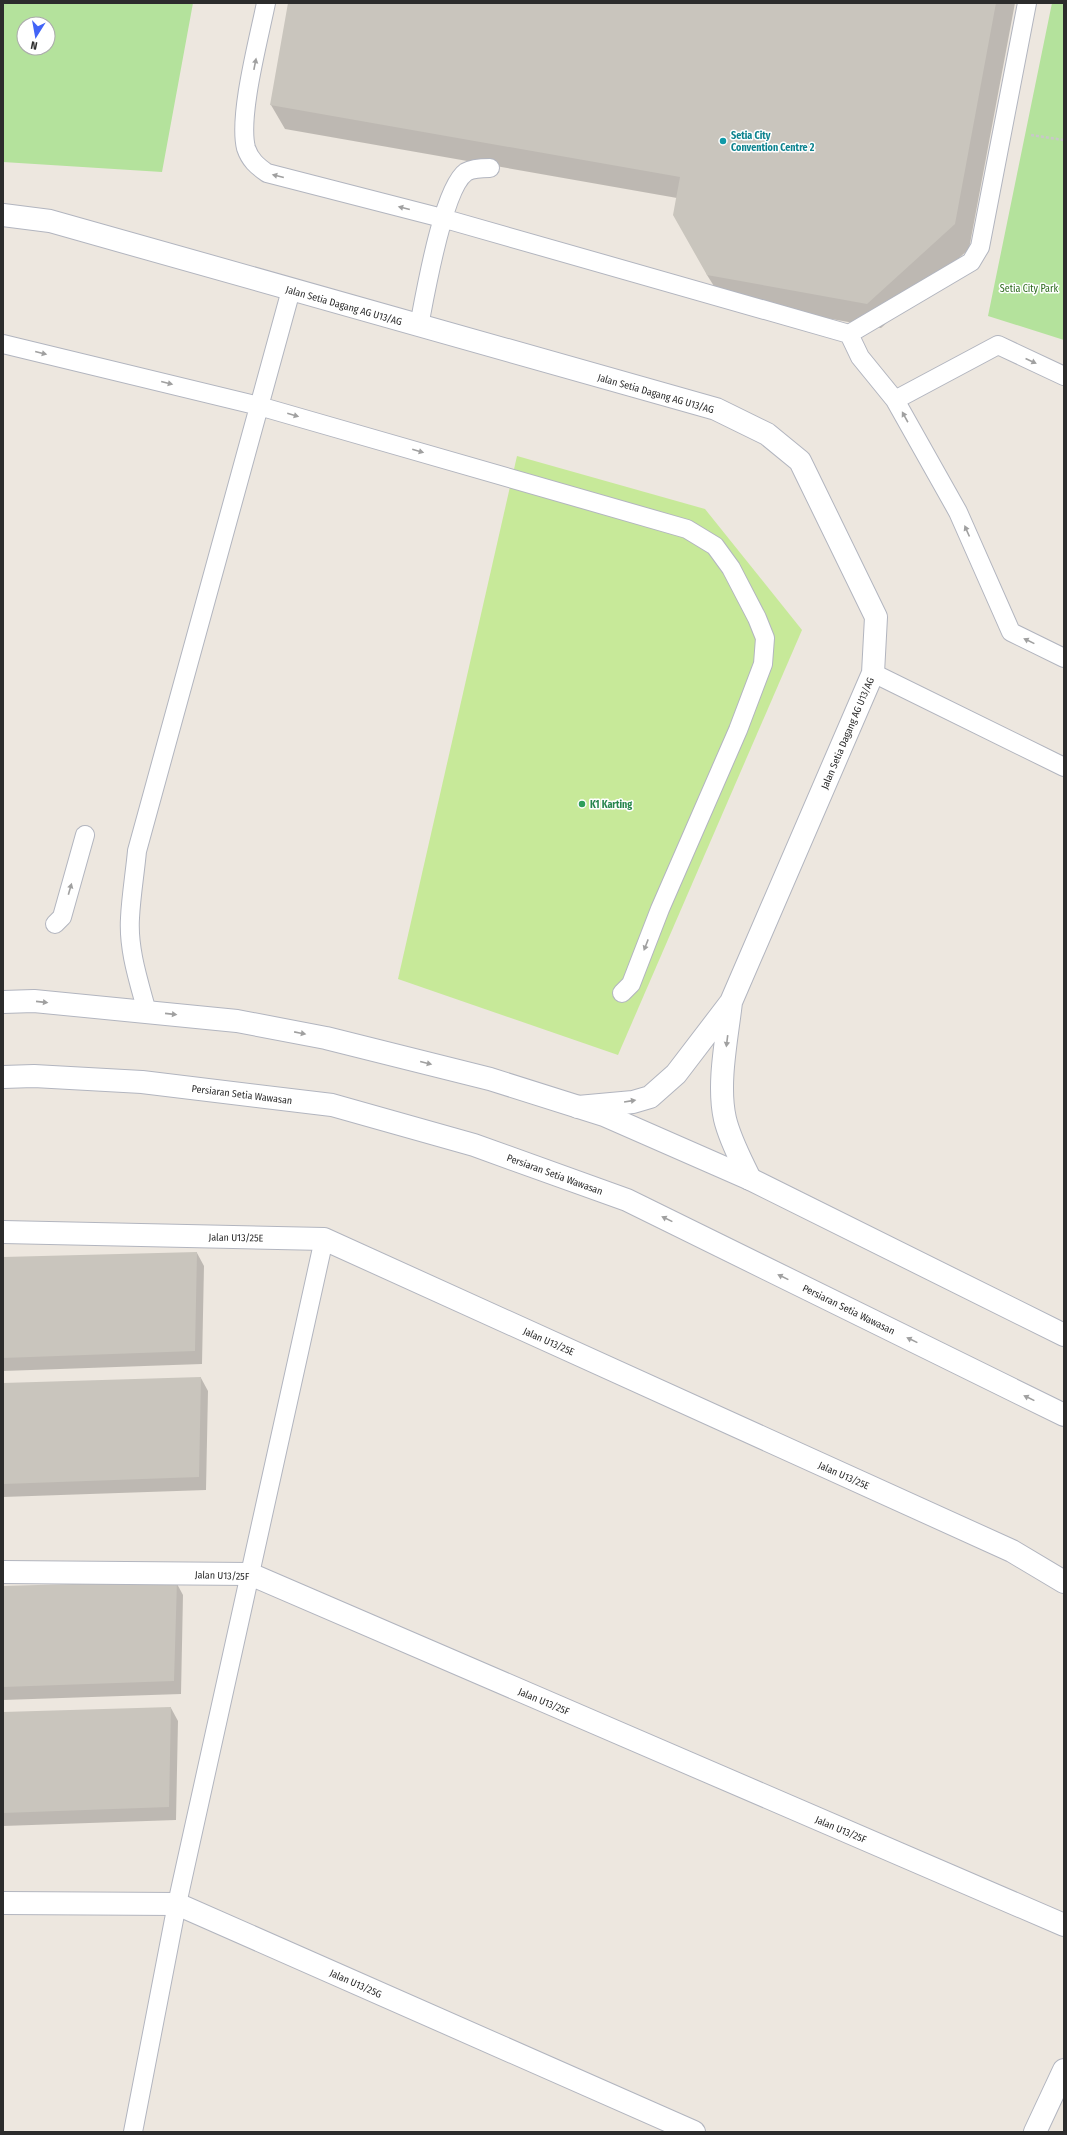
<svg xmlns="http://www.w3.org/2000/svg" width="1067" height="2135" font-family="'Fira Sans Condensed',sans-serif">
  <rect width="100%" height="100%" fill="#ede7df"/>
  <!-- green -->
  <path fill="#b4e29c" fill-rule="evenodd" d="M3 3H193L162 172 3 162ZM24 24H48V48H24Z
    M1052 3H1064V340L988 316Z"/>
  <!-- pitch -->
  <path fill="#c7e999" d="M517 456 705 509 802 630 618 1055 398 979Z"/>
  <!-- shadow -->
  <path fill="#0003" d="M289 3H1015L969 249 881 328 722 299 707 275 677 198 285 129 271 105Z
    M197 1253 204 1266 202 1364 3 1371V1258Z
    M201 1378 208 1391 206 1490 3 1497V1384Z
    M176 1582 183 1595 181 1694 3 1700V1587Z
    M171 1708 178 1721 176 1820 3 1826V1713Z"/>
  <!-- building -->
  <path fill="#c9c5bd" d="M288 3H996L955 224 867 304 707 275 673 215 680 177 270 105Z
    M197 1252 195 1351 3 1358V1257Z
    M201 1377 199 1477 3 1484V1383Z
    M177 1581 174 1681 3 1687V1586Z
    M171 1707 169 1807 3 1813V1712Z"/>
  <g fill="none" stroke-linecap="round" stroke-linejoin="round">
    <defs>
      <path id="lane" d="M266 3C259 38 238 116 246 148 250 160 257 166 267 173L442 218 849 334 860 357 895 400
        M419 326C425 295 443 188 466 172 473 168 483 168 490 168
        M849 334 971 262 980 247 1027 3
        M3 344 259 406 687 529 715 546 731 568 757 618 765 638 763 664 738 730 660 909 631 984 622 993
        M1064 376 998 345 895 400 958 512 1011 632 1064 658
        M873 673 1064 767
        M55 924 62 917 85 835
        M147 1012C139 982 128 950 130 918 131 896 135 873 137 851L291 290
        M133 2132 177 1904 324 1239"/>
      <path id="street" d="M3 215 50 221 716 409 767 434 800 461 876 617 873 673 731 1002 676 1074 650 1097 633 1102 578 1107
        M731 1002C727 1038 717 1084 725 1119 730 1140 741 1160 750 1179
        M3 1232 324 1239 1012 1551 1064 1582
        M3 1572 250 1574 1064 1925
        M3 1903 177 1904 694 2132
        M1035 2132 1064 2070"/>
      <path id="secondary" d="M3 1002 34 1001 237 1021 326 1038 490 1079 604 1115 750 1179 1064 1335
        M3 1077 34 1076 142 1082 332 1105 474 1145 627 1200 1064 1415"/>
    </defs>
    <!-- lane casing -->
    <use href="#lane" stroke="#b2b5bf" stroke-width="20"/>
    <!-- street casing -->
    <use href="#street" stroke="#b2b5bf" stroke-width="24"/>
    <!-- secondary casing -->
    <use href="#secondary" stroke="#b2b5bf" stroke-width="24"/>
    <!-- path -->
    <path stroke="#c8c8c8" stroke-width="2.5" stroke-dasharray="3 2" stroke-linecap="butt" d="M1031 135 1064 140"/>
    <!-- lane -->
    <use href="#lane" stroke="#fff" stroke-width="18"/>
    <!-- street -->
    <use href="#street" stroke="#fff" stroke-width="22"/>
    <!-- secondary -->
    <use href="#secondary" stroke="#fff" stroke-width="22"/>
  </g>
  <!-- one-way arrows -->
  <defs><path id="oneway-solid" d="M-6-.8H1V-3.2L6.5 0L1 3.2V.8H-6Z"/></defs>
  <g fill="#a0a0a0">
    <use href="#oneway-solid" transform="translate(255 64) rotate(-79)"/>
    <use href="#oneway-solid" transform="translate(278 176) rotate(-166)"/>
    <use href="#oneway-solid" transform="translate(404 208) rotate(-166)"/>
    <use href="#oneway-solid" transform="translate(41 353) rotate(14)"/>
    <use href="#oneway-solid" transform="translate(1031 361) rotate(25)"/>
    <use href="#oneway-solid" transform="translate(167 383) rotate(14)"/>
    <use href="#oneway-solid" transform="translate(293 415) rotate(16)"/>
    <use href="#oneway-solid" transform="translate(905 417) rotate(-119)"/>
    <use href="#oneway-solid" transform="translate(418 451) rotate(16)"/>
    <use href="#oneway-solid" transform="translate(967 531) rotate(-114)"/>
    <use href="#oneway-solid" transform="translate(1029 641) rotate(-154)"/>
    <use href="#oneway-solid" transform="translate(70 889) rotate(-74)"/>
    <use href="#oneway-solid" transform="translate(646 945) rotate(111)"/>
    <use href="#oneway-solid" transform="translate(42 1002) rotate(6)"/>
    <use href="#oneway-solid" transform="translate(171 1014) rotate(6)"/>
    <use href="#oneway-solid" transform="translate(300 1033) rotate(11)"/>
    <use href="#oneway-solid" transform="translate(727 1041) rotate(97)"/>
    <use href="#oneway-solid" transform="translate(426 1063) rotate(14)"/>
    <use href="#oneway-solid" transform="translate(630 1101) rotate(-9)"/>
    <use href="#oneway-solid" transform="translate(667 1219) rotate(-154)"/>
    <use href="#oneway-solid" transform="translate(783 1277) rotate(-154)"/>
    <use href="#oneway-solid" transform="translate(912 1340) rotate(-154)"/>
    <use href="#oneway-solid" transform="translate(1029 1398) rotate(-154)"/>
  </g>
  <!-- markers -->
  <circle fill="#0f9aa8" stroke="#fff" stroke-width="1.5" cx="723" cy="141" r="4"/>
  <circle fill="#2e9e5b" stroke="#fff" stroke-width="1.5" cx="582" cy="804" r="4"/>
  <g text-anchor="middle" stroke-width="3" stroke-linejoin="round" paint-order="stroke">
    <!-- culture labels -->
    <g font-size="10" font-weight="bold" fill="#0d838f" stroke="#fff" text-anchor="start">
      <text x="731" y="139">Setia City<tspan x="731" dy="12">Convention Centre 2</tspan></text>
    </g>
    <!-- park labels -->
    <g font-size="10" fill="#2c691c" stroke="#fff">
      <text x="1029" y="292">Setia City Park</text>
    </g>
    <!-- street labels -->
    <g font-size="10" fill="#2c2c2c" stroke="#fff">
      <text transform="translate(344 305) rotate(16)" y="4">Jalan Setia Dagang AG U13/AG</text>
      <text transform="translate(656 393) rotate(16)" y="4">Jalan Setia Dagang AG U13/AG</text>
      <text transform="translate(847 733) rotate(-67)" y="4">Jalan Setia Dagang AG U13/AG</text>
      <text transform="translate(242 1094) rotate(7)" y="4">Persiaran Setia Wawasan</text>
      <text transform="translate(555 1174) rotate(20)" y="4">Persiaran Setia Wawasan</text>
      <text transform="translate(236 1237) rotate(1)" y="4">Jalan U13/25E</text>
      <text transform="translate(849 1309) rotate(26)" y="4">Persiaran Setia Wawasan</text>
      <text transform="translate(549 1341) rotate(24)" y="4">Jalan U13/25E</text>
      <text transform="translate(844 1475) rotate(24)" y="4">Jalan U13/25E</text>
      <text transform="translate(222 1575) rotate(2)" y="4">Jalan U13/25F</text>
      <text transform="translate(544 1701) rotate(23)" y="4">Jalan U13/25F</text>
      <text transform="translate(841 1829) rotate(23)" y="4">Jalan U13/25F</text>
      <text transform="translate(356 1983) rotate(24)" y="4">Jalan U13/25G</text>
    </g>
    <!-- leisure labels -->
    <g font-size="10" font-weight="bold" fill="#27864d" stroke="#fff" text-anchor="start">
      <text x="590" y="808">K1 Karting</text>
    </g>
  </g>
  <!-- border -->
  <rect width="1067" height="2135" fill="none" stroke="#2c2c2c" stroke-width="8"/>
  <!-- north arrow -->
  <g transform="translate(36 36) rotate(191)"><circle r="19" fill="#ffffff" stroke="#ababab"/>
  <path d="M0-3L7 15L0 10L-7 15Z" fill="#4264f7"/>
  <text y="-6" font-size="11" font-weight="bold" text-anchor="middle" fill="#2c2c2c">N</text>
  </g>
</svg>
